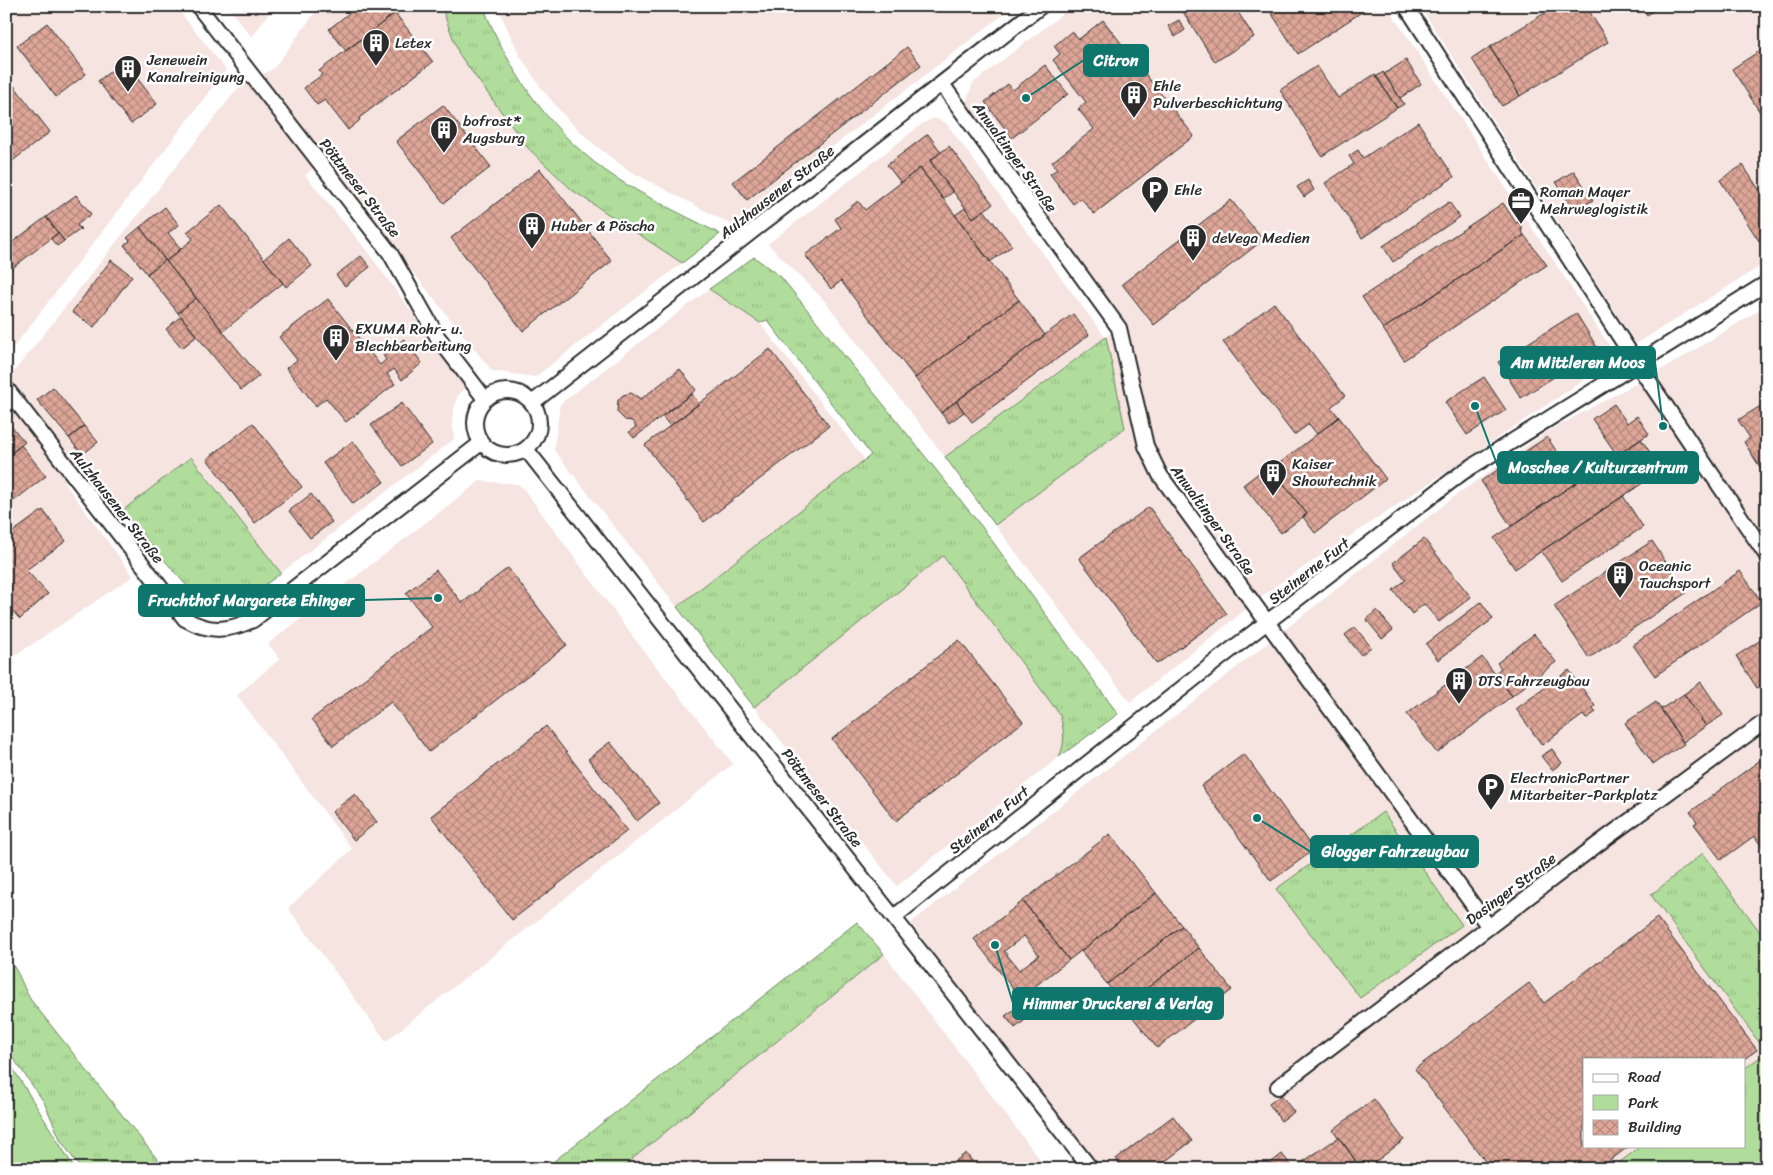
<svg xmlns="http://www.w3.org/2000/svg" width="1773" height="1175" font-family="Sriracha,sans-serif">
  <defs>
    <pattern id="grass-tufts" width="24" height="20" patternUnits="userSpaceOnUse" patternTransform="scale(1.25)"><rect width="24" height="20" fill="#b0dd9b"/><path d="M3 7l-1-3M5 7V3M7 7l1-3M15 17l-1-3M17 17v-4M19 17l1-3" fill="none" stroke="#98be86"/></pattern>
    <pattern id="building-cross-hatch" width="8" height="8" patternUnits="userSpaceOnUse" patternTransform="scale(1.25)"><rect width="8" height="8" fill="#dea698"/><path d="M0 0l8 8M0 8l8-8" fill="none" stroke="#b4877c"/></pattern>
  </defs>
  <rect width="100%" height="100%" fill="#fff"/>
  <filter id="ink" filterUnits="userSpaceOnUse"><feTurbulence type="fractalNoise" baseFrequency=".02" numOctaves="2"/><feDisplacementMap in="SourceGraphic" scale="10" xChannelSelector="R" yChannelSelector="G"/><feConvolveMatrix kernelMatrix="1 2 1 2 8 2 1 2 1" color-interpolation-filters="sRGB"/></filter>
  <g filter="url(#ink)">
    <!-- built -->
    <path fill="#f5e4e0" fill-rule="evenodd" d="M6 6H175L226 70 6 357Z
      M227 6H274L252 37Z
      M320 6H441L459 54 572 190 682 263 535 377 492 371 395 250 327 156 305 175 367 251 466 386 457 397 452 418 454 439 281 573 192 457 122 511 85 465 64 482 133 576 13 657 6 655V382L238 88 274 68Z
      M497 6H1014L732 225 628 170 595 145 566 118 542 89 520 56Z
      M1073 6H1140L1155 29 1141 6H1387L1610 347 1608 364 1274 587 1130 702 995 525 1125 428 1105 337 945 457 824 300 768 244 922 124 934 118 946 123 1105 337 1126 322 965 105 973 83Z
      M1420 6H1758L1767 20V262L1636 344Z
      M709 289 760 323 865 460 677 607 554 450 560 404Z
      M1767 305V1169H1094L911 923 1459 493 1545 433 1677 361ZM1584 1059H1744V1146H1584Z
      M480 481 517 484 523 488 630 633 733 764 386 1041 288 908 352 849 237 695 280 659 268 644Z
      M943 556 1060 715 1064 730V745L1059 757 897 886 754 707Z
      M884 954 1047 1169H620Z"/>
    <!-- grass -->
    <path fill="url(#grass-tufts)" stroke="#6e8463" d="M441 6H483C510 75 554 137 616 178 649 199 686 216 720 234L682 263 572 190 527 147 459 54Z
      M754 257 781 277 982 527 1118 714 1059 757C1066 742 1064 730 1060 715L943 556 754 707 677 607 871 455 767 320 760 323 709 289Z
      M1106 337 1125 428 995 525 945 457Z
      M191 457 281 573 240 604 216 607 198 599 122 511Z
      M1383 812 1462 925 1360 998 1276 889Z
      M1703 853 1767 942V1047L1764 1049 1651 895Z
      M857 922 884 954 620 1169H544Z
      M6 957C19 970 21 983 30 999L165 1169H81L61 1141 44 1102 6 1048Z"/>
    <!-- green -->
    <path fill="#b0dd9b" stroke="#6e8463" d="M1767 1052V1169H1611L1641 1146H1744V1069Z
      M6 1057 70 1161 75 1169H6Z"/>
    <!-- building -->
    <path fill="url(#building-cross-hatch)" stroke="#2b2b2b" fill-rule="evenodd" d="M358 6H404L346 51 329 29Z
      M1187 6H1234L1254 37 1215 62 1182 10Z
      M1271 6H1371L1298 54 1268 8Z
      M1556 6H1586L1608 42 1520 96 1490 47Z
      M1642 6H1661L1647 15Z
      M395 13 433 62 359 118 360 120 348 130 325 100 317 105 304 88 322 75 319 71Z
      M1103 20 1194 136 1094 214 1081 198 1073 204 1050 174 1057 169 1052 162 1094 129 1078 109 1086 102 1053 60 1060 54 1054 46 1072 31 1079 39Z
      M1179 20 1185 30 1175 37 1168 26Z
      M47 23 86 74 56 97 17 46Z
      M1767 46V123L1732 69Z
      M907 47 921 65 747 200 733 182Z
      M1490 47 1520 96 1502 106 1472 59Z
      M1406 60 1421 84 1400 98 1384 74Z
      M124 61 157 104 131 124 98 81Z
      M1045 65 1068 94 1012 138 985 102 1008 84 1013 90Z
      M1317 66 1338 98 1375 74 1397 108 1322 156 1280 90Z
      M1383 72 1404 104 1397 108 1376 77Z
      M8 78 50 132 6 166V80Z
      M443 105 491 167 444 203 396 141Z
      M1418 122 1454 177 1362 238 1325 183 1354 164 1349 156 1358 150 1363 158Z
      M928 134 941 152 930 161 953 192 943 199 920 168 901 183 887 165Z
      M949 146 993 204 973 218 930 161Z
      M1743 165 1767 202V236L1759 241 1720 180Z
      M920 168 1019 300 915 378 841 281 831 289 805 255 841 228 835 219 858 201 865 210Z
      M540 169 612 261 523 331 451 238Z
      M1574 171 1593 200 1575 212 1556 182Z
      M1308 180 1314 190 1304 197 1297 187Z
      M76 195 91 214 77 225 81 229 64 241 46 217Z
      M1231 200 1263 240 1154 325 1122 284Z
      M1449 202 1460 217 1393 262 1383 246Z
      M1503 203 1516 223 1519 222 1523 229 1521 230 1524 235 1383 329 1362 297Z
      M221 205 283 283 223 331 166 261 193 239 187 232Z
      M165 207 179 225 168 233 181 249 166 261 140 227Z
      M965 208 973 218 984 210 1012 246 990 262 955 215Z
      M46 217 58 233 6 273V247Z
      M140 227 165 260 147 274 124 245 130 241 127 238Z
      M58 233 64 241 57 246 51 239Z
      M1524 235 1547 265 1404 360 1383 329Z
      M289 238 312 266 286 287 264 259Z
      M361 256 370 267 345 286 336 275Z
      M111 260 132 276 94 327 72 312Z
      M165 260 196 298 178 313 147 274Z
      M196 298 259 376 241 390 178 313Z
      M328 299 380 365 386 360 383 355 404 339 422 363 402 380 394 369 387 374 395 384 346 422 326 398 316 406 286 368 297 360 279 337Z
      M1019 300 1045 335 941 413 915 378Z
      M1274 303 1345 396 1331 407 1339 417 1317 434 1309 424 1294 435 1223 342Z
      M1576 313 1598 349 1521 398 1498 362Z
      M1073 314 1089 335 972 422 956 401Z
      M181 316 197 336 182 348 166 329Z
      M770 349 829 426 704 522 645 445Z
      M680 369 696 390 634 438 629 432 636 427 632 421 625 420 617 412 618 400 623 395 631 393 641 399Z
      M1484 377 1506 410 1467 435 1445 402Z
      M53 387 84 426 69 438 37 400Z
      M692 394 699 404 670 426 662 416Z
      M956 401 964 412 949 423 941 413Z
      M1767 402V469L1763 472 1744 442 1750 438 1738 420Z
      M402 403 432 444 402 466 371 425Z
      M1614 404 1627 423 1637 416 1649 434 1617 455 1592 419Z
      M1339 417 1386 479 1315 533 1303 517 1307 514 1272 469Z
      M253 423 302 487 255 523 207 459Z
      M10 425 25 442 11 454 6 449V429Z
      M84 426 98 442 82 455 69 438Z
      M1547 437 1577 482 1511 526 1481 481Z
      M1641 439 1662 470 1515 569 1494 538Z
      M353 441 384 482 353 504 323 463Z
      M21 445 46 476 6 507V457Z
      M1269 465 1307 514 1281 533 1243 485Z
      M311 494 332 522 310 538 289 511Z
      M1623 496 1643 527 1562 581 1541 551Z
      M1149 507 1227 614 1157 664 1079 558Z
      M43 510 66 541 26 570 48 594 20 619 6 604V537Z
      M1424 539 1471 597 1439 622 1424 604 1412 614 1393 590 1406 580 1393 563Z
      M1652 541 1686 593 1589 658 1554 606Z
      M508 568 567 645 429 752 391 702 333 746 312 719 432 627 406 593 436 570 462 603Z
      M1740 571 1762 602 1655 676 1633 645Z
      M1481 602 1493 619 1438 660 1426 644Z
      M1377 610 1393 630 1382 639 1366 619Z
      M1355 627 1371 647 1361 655 1345 635Z
      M1534 634 1556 662 1512 696 1495 673 1501 668 1497 663Z
      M1767 636V682L1757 688 1736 656Z
      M959 640 1023 722 896 821 832 739Z
      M1482 657 1512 696 1437 753 1407 714Z
      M1569 670 1595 706 1593 708 1596 712 1586 719 1583 715 1542 745 1516 709Z
      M1701 682 1723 715 1706 726 1684 694Z
      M1684 694 1706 726 1683 742 1661 709Z
      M1656 702 1684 744 1653 764 1625 723Z
      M546 726 627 831 512 920 431 816Z
      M610 742 659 803 637 821 588 759Z
      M1552 749 1562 763 1552 770 1541 756Z
      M1244 754 1314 850 1271 881 1201 786Z
      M1767 755V853L1754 836 1721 860 1694 824 1697 822 1690 812Z
      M355 794 377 822 354 840 332 812Z
      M1110 834 1156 893 1069 960 1023 901Z
      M1156 893 1182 926 1107 984 1081 951Z
      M1023 901 1069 960 1020 998 974 939ZM1024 936 1039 955 1019 970 1004 951Z
      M1657 918 1757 1050 1744 1059H1584V1146H1629L1599 1169H1491L1415 1069 1529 983 1544 1003Z
      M1182 926 1199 948 1124 1006 1107 984Z
      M1199 948 1232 990 1157 1048 1124 1006Z
      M1015 1009 1024 1021 1015 1028 1005 1016Z
      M1281 1095 1294 1112 1281 1121 1269 1104Z
      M1374 1099 1404 1140 1366 1169H1362L1333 1130Z
      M1173 1116 1192 1141 1155 1169H1124L1116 1159Z
      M1339 1137 1355 1160 1343 1169 1294 1168Z
      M966 1153 978 1169H945Z
      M1282 1154 1294 1169H1263Z"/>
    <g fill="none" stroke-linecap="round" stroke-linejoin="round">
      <defs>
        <path id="street" d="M198 6 390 253 437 336 485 399
          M1406 6 1638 365 1767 556
          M942 84 1119 328 1146 446 1160 475 1489 927
          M6 388 185 619C210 633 228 631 253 620L481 443
          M475 423a32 32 0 1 1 64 0a32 32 0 1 1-64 0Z
          M532 403 1041 6
          M526 449 1091 1169
          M894 917 1219 659 1463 472 1767 283
          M1278 1087 1598 844 1767 720"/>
      </defs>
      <!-- street casing -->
      <use href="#street" stroke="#2b2b2b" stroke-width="18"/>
      <!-- street -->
      <use href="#street" stroke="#fff" stroke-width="14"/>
    </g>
  </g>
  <!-- icons -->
  <defs>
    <symbol id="building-pin" viewBox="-11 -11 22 30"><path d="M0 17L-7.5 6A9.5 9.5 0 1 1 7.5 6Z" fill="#2b2b2b" stroke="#fff"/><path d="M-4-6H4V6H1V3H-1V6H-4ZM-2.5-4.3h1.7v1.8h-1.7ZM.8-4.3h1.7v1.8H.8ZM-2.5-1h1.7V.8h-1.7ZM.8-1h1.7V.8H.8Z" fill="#fff"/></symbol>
    <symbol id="parking-pin" viewBox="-11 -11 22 30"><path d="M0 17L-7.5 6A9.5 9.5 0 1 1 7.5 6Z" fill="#2b2b2b" stroke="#fff"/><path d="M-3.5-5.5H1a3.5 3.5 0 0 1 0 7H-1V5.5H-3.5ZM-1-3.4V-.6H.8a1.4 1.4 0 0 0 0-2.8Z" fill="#fff"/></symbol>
    <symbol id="office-pin" viewBox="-11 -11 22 30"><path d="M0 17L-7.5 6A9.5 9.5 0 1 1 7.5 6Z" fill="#2b2b2b" stroke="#fff"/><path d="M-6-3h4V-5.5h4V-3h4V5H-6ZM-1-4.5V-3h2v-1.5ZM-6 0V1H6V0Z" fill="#fff"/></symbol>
  </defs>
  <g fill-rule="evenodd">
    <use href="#building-pin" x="360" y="27" width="32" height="43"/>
    <use href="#building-pin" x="112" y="53" width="32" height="43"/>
    <use href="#building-pin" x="1118" y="79" width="32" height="43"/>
    <use href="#building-pin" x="428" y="114" width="32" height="43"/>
    <use href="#parking-pin" x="1139" y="174" width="32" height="43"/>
    <use href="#office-pin" x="1505" y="185" width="32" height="43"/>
    <use href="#building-pin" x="516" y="210" width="32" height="43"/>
    <use href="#building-pin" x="1177" y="222" width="32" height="43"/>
    <use href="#building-pin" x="320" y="322" width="32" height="43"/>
    <use href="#building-pin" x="1257" y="457" width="32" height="43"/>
    <use href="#building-pin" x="1604" y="559" width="32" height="43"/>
    <use href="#building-pin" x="1443" y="665" width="32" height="43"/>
    <use href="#parking-pin" x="1475" y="771" width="32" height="43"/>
  </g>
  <g text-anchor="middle" stroke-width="5" stroke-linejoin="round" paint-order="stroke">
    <!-- poi labels -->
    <g font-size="15" fill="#2b2b2b" stroke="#fff" text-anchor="start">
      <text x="395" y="48">Letex</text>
      <text x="147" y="65">Jenewein<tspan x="147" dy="17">Kanalreinigung</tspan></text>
      <text x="1153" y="91">Ehle<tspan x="1153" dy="17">Pulverbeschichtung</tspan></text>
      <text x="463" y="126">bofrost*<tspan x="463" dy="17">Augsburg</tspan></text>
      <text x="1174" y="195">Ehle</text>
      <text x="1540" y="197">Roman Mayer<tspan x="1540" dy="17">Mehrweglogistik</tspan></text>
      <text x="551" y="231">Huber &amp; Pöscha</text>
      <text x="1212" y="243">deVega Medien</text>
      <text x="355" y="334">EXUMA Rohr- u.<tspan x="355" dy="17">Blechbearbeitung</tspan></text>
      <text x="1292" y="469">Kaiser<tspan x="1292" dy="17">Showtechnik</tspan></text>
      <text x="1639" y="571">Oceanic<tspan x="1639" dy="17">Tauchsport</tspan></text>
      <text x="1478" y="686">DTS Fahrzeugbau</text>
      <text x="1510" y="783">ElectronicPartner<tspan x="1510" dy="17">Mitarbeiter-Parkplatz</tspan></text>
    </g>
    <!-- street labels -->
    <g font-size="15" fill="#2b2b2b" stroke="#fff">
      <text transform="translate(1015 157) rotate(54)" y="5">Anwaltinger Straße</text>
      <text transform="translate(360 188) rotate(52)" y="5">Pöttmeser Straße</text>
      <text transform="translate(777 192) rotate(-38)" y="5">Aulzhausener Straße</text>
      <text transform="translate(117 506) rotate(52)" y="5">Aulzhausener Straße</text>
      <text transform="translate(1213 520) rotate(54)" y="5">Anwaltinger Straße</text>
      <text transform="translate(1309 571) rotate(-38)" y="5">Steinerne Furt</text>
      <text transform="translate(822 798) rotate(52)" y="5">Pöttmeser Straße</text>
      <text transform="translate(989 820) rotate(-39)" y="5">Steinerne Furt</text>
      <text transform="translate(1511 889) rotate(-37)" y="5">Dasinger Straße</text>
    </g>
  </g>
  <!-- callouts -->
  <path fill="none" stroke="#0f766e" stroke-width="2" d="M1026 98L1084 60M1663 426L1655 362M1475 406L1498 467M438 598L364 600M1257 818L1311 852M995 945L1013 1003"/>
  <g fill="#0f766e" stroke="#fff" stroke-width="2">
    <circle cx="1026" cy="98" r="5"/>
    <circle cx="1663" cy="426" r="5"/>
    <circle cx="1475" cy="406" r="5"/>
    <circle cx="438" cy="598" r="5"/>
    <circle cx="1257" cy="818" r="5"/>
    <circle cx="995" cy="945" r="5"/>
  </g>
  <g fill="#0f766e" stroke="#0f766e" stroke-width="2">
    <rect x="1084" y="45" width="64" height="31" rx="5"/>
    <rect x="1501" y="347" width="154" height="31" rx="5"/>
    <rect x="1498" y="452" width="200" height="31" rx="5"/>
    <rect x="139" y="585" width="225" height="31" rx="5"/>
    <rect x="1311" y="836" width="167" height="31" rx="5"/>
    <rect x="1013" y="988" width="210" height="31" rx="5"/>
  </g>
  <g font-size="16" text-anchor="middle" font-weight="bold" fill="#fff">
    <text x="1116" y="66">Citron</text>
    <text x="1578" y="368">Am Mittleren Moos</text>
    <text x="1598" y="473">Moschee / Kulturzentrum</text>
    <text x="251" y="606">Fruchthof Margarete Ehinger</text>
    <text x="1395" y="857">Glogger Fahrzeugbau</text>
    <text x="1118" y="1009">Himmer Druckerei &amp; Verlag</text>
  </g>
  <!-- margin -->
  <rect width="1773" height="1175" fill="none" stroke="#fff" stroke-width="25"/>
  <rect x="12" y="12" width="1748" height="1150" fill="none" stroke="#2b2b2b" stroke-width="2" filter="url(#ink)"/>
  <!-- legend -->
  <rect x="1583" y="1058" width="162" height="90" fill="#ffffff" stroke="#aaaaaa"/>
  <rect x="1593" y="1074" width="25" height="8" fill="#ffffff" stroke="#aaaaaa"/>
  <text x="1628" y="1082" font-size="15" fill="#2b2b2b">Road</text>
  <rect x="1593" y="1095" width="25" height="15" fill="#b0dd9b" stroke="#aaaaaa"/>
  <text x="1628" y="1108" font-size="15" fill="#2b2b2b">Park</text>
  <rect x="1593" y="1120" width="25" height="15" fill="url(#building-cross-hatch)" stroke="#aaaaaa"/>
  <text x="1628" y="1132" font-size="15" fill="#2b2b2b">Building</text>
</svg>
